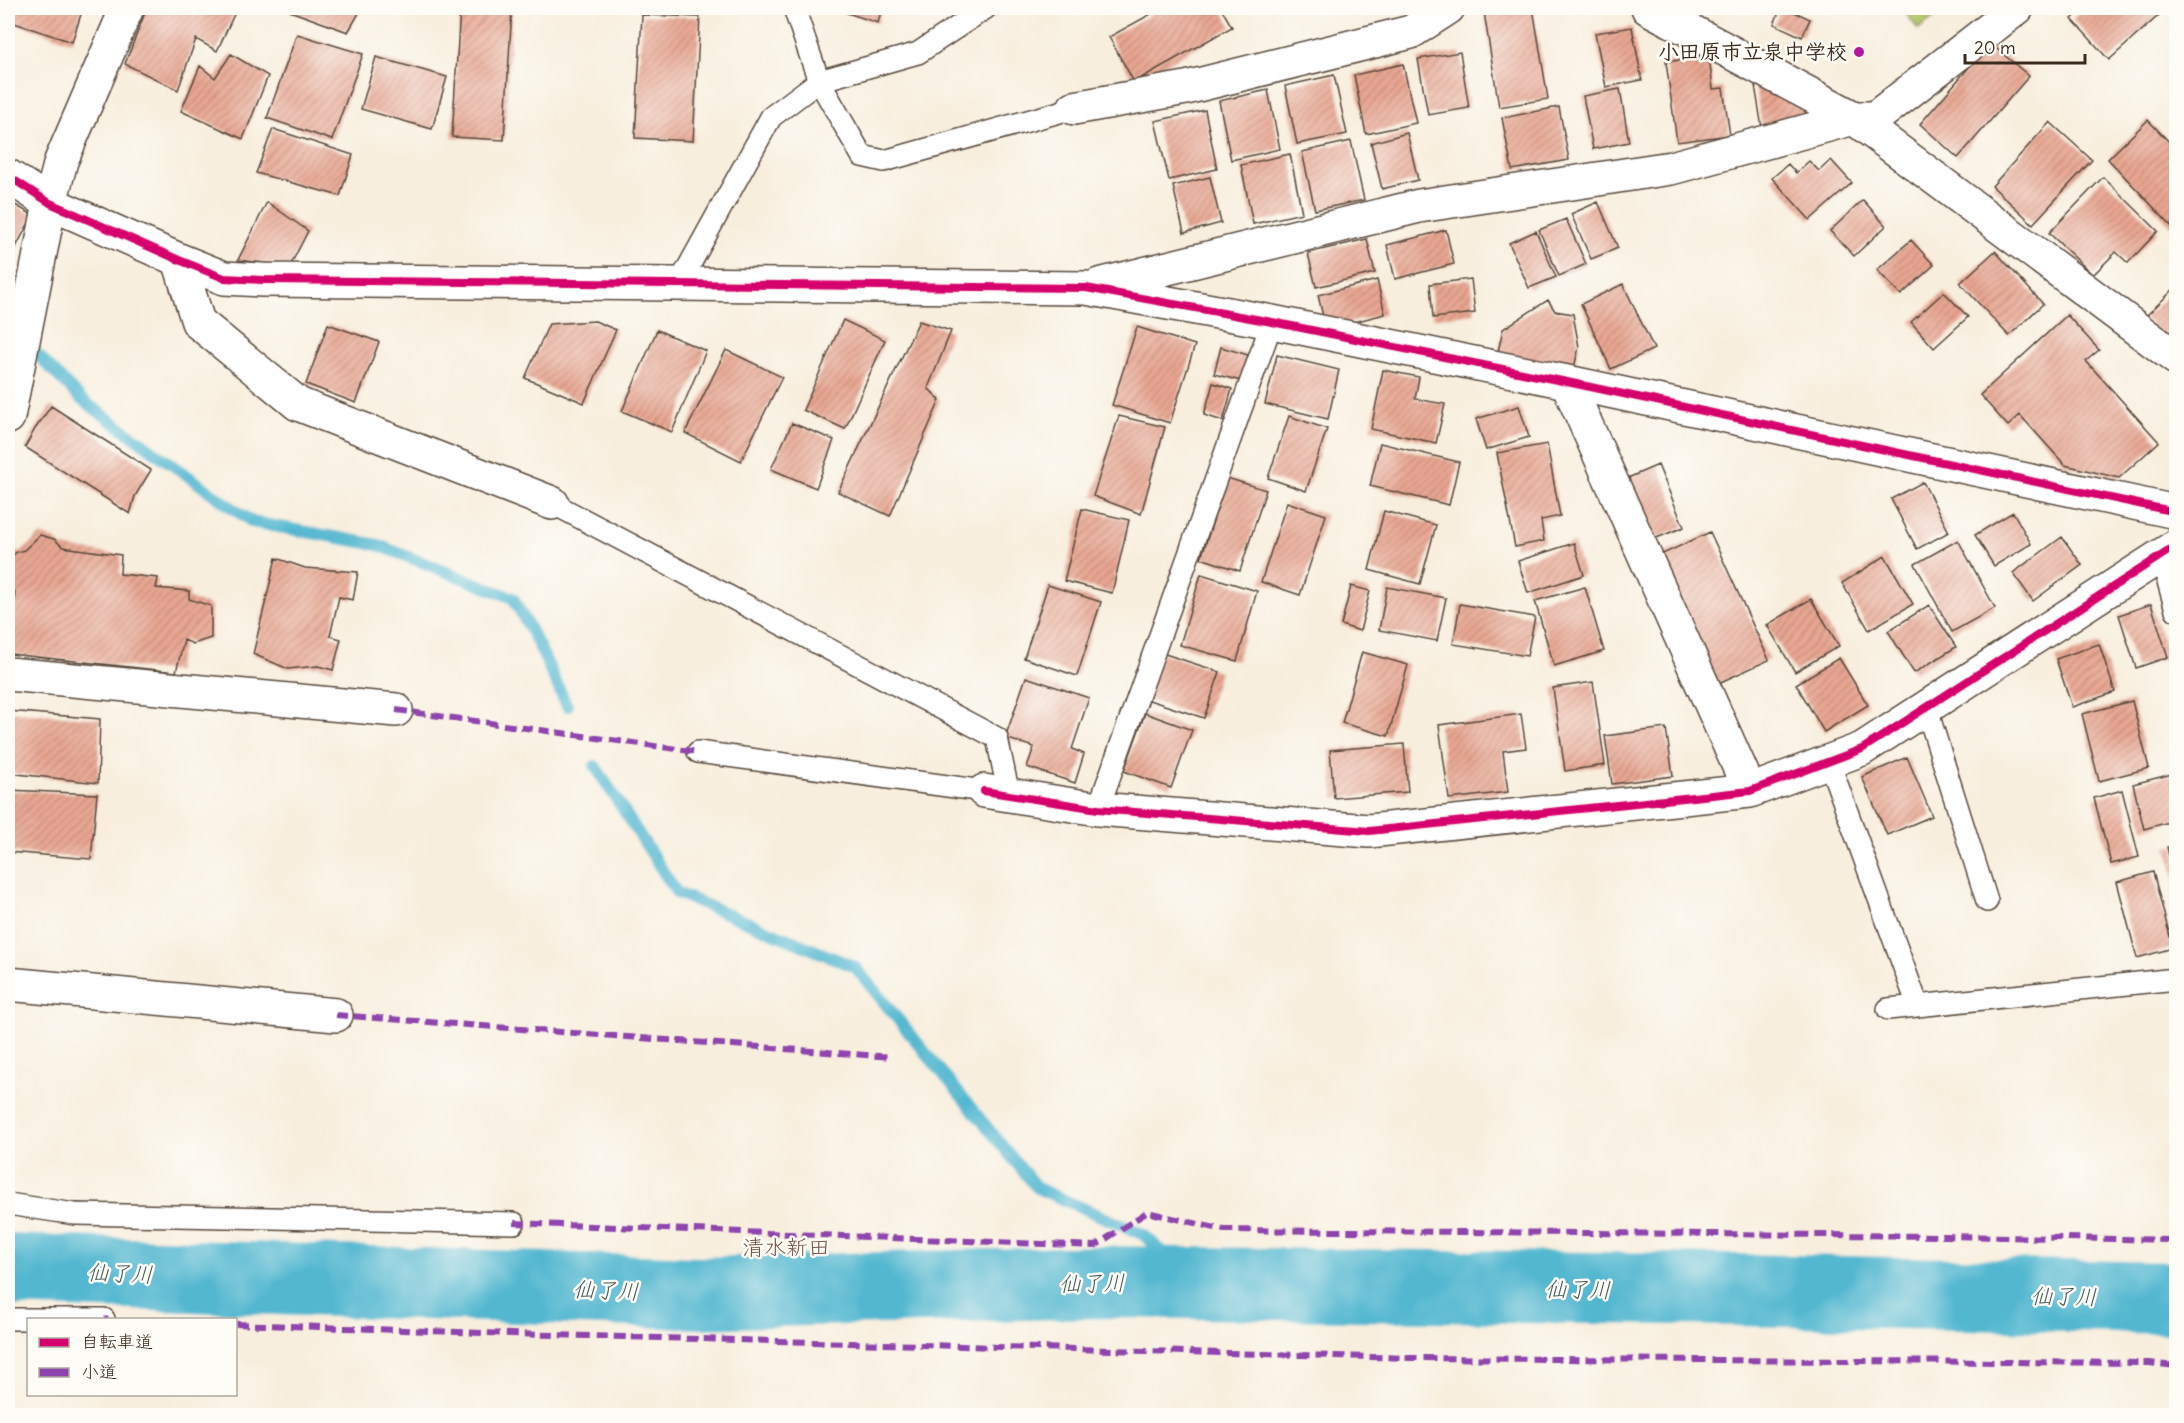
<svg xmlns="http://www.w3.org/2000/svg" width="2184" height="1423" font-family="Delius,'Klee One',sans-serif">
  <defs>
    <pattern id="building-hatch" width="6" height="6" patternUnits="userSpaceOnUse" patternTransform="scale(1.5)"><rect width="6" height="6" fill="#e9a793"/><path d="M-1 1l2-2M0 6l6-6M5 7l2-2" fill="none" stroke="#be8877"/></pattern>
  </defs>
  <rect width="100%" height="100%" fill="#fdfcf7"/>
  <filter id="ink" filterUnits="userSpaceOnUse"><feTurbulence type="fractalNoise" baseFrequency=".0167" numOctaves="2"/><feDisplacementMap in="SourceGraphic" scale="12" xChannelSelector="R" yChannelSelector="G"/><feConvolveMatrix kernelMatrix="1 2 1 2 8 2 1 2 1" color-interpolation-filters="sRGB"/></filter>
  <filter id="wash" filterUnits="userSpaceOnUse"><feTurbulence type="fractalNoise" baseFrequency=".008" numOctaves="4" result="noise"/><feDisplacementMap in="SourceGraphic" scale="24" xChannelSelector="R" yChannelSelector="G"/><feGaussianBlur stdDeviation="1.35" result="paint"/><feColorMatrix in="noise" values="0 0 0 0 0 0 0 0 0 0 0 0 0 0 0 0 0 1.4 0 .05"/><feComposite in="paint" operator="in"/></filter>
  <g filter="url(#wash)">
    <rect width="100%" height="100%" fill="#f8eedd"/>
    <!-- pitch -->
    <path fill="#b0c468" stroke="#767743" stroke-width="1.5" d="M1902 8H1947L1918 29Z"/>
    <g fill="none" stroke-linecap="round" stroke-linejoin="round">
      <!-- stream -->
      <path stroke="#52b7d0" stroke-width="12" d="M8 325 81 399 252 522 378 545 513 598 540 648 567 706
        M595 766 677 893 855 967 1037 1188 1144 1235 1196 1283"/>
      <!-- river -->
      <path stroke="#52b7d0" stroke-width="72" d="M8 1270 697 1293 1104 1282 1676 1289 2176 1298"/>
    </g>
    <g id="blocks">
      <!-- building -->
      <path fill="url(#building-hatch)" d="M8 8H83L72 42 8 21Z
        M147 8H237L217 51 196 39 178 90 125 64Z
        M292 8H362L348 32 290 11Z
        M460 8H512L504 140 452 137Z
        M832 8H882L878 23Z
        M1150 8H1221L1232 27 1134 82 1109 37 1153 13Z
        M1510 8H1533L1548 99 1499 107 1484 12Z
        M1781 8H1786L1810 19 1802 37 1774 24Z
        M2084 8H2167L2109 60 2072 19Z
        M642 15 700 17 693 141 635 138Z
        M1632 27 1642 80 1606 87 1595 33Z
        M297 34 363 54 332 140 267 118Z
        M1990 43 2029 76 1958 158 1920 124Z
        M1460 52 1469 108 1428 115 1418 59Z
        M231 54 268 76 243 139 181 111 200 66 215 78Z
        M1709 56 1713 89 1723 88 1730 135 1677 142 1666 62Z
        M376 57 447 77 432 129 361 109Z
        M1403 64 1416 123 1366 134 1354 75Z
        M1334 75 1347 134 1297 144 1285 86Z
        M1754 79 1812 105 1809 121 1762 128Z
        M1620 89 1629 142 1593 149 1583 96Z
        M1268 90 1280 149 1231 160 1219 101Z
        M1559 107 1569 160 1512 170 1502 118Z
        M1205 110 1217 169 1169 180 1155 121Z
        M2148 120 2176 149V231L2108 159Z
        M2050 122 2092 160 2033 224 1992 186Z
        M273 129 353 155 340 196 256 173Z
        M1407 133 1418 180 1382 189 1371 143Z
        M1351 141 1364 200 1315 210 1302 152Z
        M1290 154 1302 213 1253 224 1241 165Z
        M1831 160 1852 183 1810 220 1772 178 1788 164 1796 173 1809 161 1819 171Z
        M1210 177 1221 223 1184 233 1173 186Z
        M2103 177 2158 231 2128 263 2116 252 2093 275 2049 233Z
        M1863 200 1886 226 1854 256 1830 231Z
        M8 201 33 215 8 262Z
        M267 202 308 231 290 266 238 260Z
        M1598 202 1618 248 1591 259 1571 214Z
        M1566 219 1586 264 1559 276 1539 230Z
        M1446 230 1454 264 1395 279 1387 245Z
        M1536 231 1556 277 1529 288 1509 243Z
        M1367 239 1375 273 1316 287 1308 253Z
        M1911 240 1934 265 1901 295 1877 270Z
        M1995 251 2043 304 2009 336 1960 283Z
        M1471 279 1475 313 1433 318 1430 284Z
        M1377 280 1385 314 1326 329 1318 295Z
        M1623 284 1654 349 1611 369 1581 304Z
        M2176 287V353L2144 318Z
        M1944 292 1968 317 1934 348 1911 322Z
        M1548 300 1555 311 1573 314 1579 347 1574 368 1498 352 1503 329Z
        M2067 315 2099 350 2086 361 2159 442 2119 478 2065 465 2020 415 2008 426 1980 395Z
        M843 320 885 340 845 429 803 410Z
        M595 321 616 330 584 403 525 378 549 324Z
        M919 321 951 331 928 388 940 400 890 516 838 492Z
        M328 324 379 342 356 403 306 384Z
        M1137 327 1195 345 1170 423 1112 405Z
        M657 330 706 351 672 432 622 411Z
        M1221 347 1248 355 1241 381 1214 374Z
        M726 350 782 377 741 461 685 433Z
        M1277 355 1339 370 1328 419 1265 404Z
        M1383 370 1419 377 1415 399 1445 404 1436 443 1371 429Z
        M1213 383 1232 389 1223 421 1204 415Z
        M51 406 151 470 135 496 130 514 25 447 35 429Z
        M1519 406 1529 437 1486 450 1476 419Z
        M1119 416 1165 427 1141 514 1093 496Z
        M1289 416 1327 429 1306 491 1268 478Z
        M792 423 834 440 816 488 771 469Z
        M1380 443 1459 462 1449 505 1370 486Z
        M1547 444 1560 516 1541 520 1544 541 1515 547 1497 453Z
        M1658 465 1684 527 1654 539 1628 478Z
        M1227 478 1266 490 1240 571 1201 558Z
        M1923 482 1949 532 1917 549 1891 499Z
        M1287 502 1326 515 1300 595 1261 582Z
        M1082 509 1129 520 1112 593 1064 581Z
        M1384 511 1436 525 1420 584 1369 570Z
        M2013 512 2031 544 1994 566 1975 535Z
        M1710 532 1769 660 1712 686 1654 558Z
        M40 535 54 539 63 547 121 555 120 574 158 578 156 588 189 591V599L211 606V638L193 644 184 640 176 672 10 654 15 592 8 586V558L17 552 24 550Z
        M2062 537 2082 565 2033 601 2013 573Z
        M1958 540 1995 608 1952 632 1915 564Z
        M1574 543 1584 575 1528 593 1518 561Z
        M1885 556 1913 604 1869 630 1842 583Z
        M276 558 305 568 358 572 353 600 339 597 330 636 341 639 333 670 318 666 288 669 253 654Z
        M1201 574 1257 591 1237 661 1180 645Z
        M1048 585 1101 602 1077 676 1024 658Z
        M1351 586 1370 591 1360 631 1341 625Z
        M1387 587 1446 598 1437 641 1379 630Z
        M1585 587 1604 651 1554 666 1535 601Z
        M1811 599 1839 646 1795 672 1767 625Z
        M1460 604 1535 617 1527 656 1453 644Z
        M2151 604 2168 657 2136 668 2119 615Z
        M1929 605 1956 647 1914 673 1888 631Z
        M2099 644 2115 692 2072 707 2056 659Z
        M1362 652 1408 665 1388 736 1342 723Z
        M1162 653 1220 672 1204 718 1146 699Z
        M1839 658 1868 705 1824 732 1796 684Z
        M1026 677 1089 698 1072 749 1084 754 1075 783 1027 767 1034 747 1005 738Z
        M1593 682 1605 765 1565 771 1553 688Z
        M2132 701 2149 768 2099 781 2082 714Z
        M8 711 100 719 98 783 8 773Z
        M1145 713 1192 730 1171 788 1124 771Z
        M1521 714 1526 748 1503 751 1508 792 1449 799 1439 725Z
        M1666 728 1673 776 1612 784 1605 736Z
        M1404 744 1408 792 1334 798 1330 750Z
        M1907 757 1932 816 1887 835 1862 777Z
        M2176 773V820L2144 829 2133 784Z
        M8 790 97 794 91 859 8 852Z
        M2122 790 2139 857 2111 864 2094 798Z
        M2176 845V883L2167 847Z
        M2153 872 2173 948 2137 958 2117 882Z"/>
    </g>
  </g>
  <g filter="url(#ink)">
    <use href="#blocks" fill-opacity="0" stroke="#57473b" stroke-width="1.5"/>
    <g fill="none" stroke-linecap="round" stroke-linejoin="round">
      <defs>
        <path id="lane" d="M794 8 819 81 862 156 884 161 1074 108
          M679 284 771 117 819 81 918 53 986 8
          M552 503 997 738 1009 795
          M2161 556 2176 610
          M1926 707 1987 901
          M698 752 984 791
          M1829 762 1918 1006
          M1098 809 1272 322
          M1888 1009 2176 979
          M8 1204 75 1214 514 1223
          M8 1319H104"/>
        <path id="street" d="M1648 8 1854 118 2176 358
          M1074 108 1186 88 1411 32 1448 8
          M8 176 50 203 179 260 224 278 263 280 1086 288 1272 322 1567 382 2176 512
          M179 260 198 322 298 404 552 503
          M1099 285 1419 206 1671 168 1854 118H1875L2017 8
          M1567 382 1750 791
          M8 417 50 203 61 161 127 8
          M8 674 396 710
          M984 791 1098 809 1369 831 1750 791 1862 749 2176 546
          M8 984 336 1015"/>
      </defs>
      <!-- lane casing -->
      <use href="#lane" stroke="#57473b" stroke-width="24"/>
      <!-- street casing -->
      <use href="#street" stroke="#57473b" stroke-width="36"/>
      <!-- lane -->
      <use href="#lane" stroke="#fff" stroke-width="21"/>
      <!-- street -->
      <use href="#street" stroke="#fff" stroke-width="33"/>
      <!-- quiet -->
      <path stroke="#8e44ad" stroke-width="6" stroke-dasharray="12 6" stroke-linecap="butt" d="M396 710 698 752
        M336 1015 892 1057
        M514 1223 1095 1246 1147 1212 1224 1230 1946 1236 2176 1240
        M104 1319 108 1320
        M236 1324 512 1334 1411 1358 2149 1363 2176 1366"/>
      <defs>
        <path id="cycleway" d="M8 176 50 203 179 260 224 278 263 280 1086 288 1272 322 1567 382 2176 512
          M984 791 1098 809 1369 831 1750 791 1862 749 2176 546"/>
      </defs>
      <!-- cycleway casing -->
      <use href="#cycleway" stroke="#fdfcf7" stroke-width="11"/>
      <!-- cycleway -->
      <use href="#cycleway" stroke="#d6006c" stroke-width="8"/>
    </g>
  </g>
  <!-- markers -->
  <circle fill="#b5179e" stroke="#fdfcf7" stroke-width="2" cx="1859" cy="52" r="6"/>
  <g text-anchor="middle" stroke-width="5" stroke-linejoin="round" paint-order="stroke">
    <!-- poi labels -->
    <g font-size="21" font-weight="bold" fill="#3b2a1e" stroke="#fdfcf7" text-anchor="end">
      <text x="1847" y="59">小田原市立泉中学校</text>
    </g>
    <!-- neighbourhood labels -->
    <g font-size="22" fill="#785647" stroke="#fdfcf7">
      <text x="786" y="1255">清水新田</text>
    </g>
    <!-- water labels -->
    <g font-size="22" font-style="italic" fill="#435b5c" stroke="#fdfcf7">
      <text transform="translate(120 1273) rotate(2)" y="8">仙了川</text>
      <text transform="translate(1092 1283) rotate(-1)" y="8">仙了川</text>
      <text transform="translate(1578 1289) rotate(1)" y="8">仙了川</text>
      <text transform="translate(606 1290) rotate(2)" y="8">仙了川</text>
      <text transform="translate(2064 1296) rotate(1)" y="8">仙了川</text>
    </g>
  </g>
  <!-- margin -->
  <rect width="2184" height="1423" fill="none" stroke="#fdfcf7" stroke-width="30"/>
  <!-- legend -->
  <rect x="27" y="1318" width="210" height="78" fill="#fdfcf7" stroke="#afa8a0" stroke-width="1.5"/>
  <rect x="39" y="1338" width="30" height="9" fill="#d6006c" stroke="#afa8a0" stroke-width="1.5"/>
  <text x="81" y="1348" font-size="18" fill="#3b2a1e">自転車道</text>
  <rect x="39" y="1368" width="30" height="9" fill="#8e44ad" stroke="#afa8a0" stroke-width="1.5"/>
  <text x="81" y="1378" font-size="18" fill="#3b2a1e">小道</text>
  <!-- scale -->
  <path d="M1965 54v9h120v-9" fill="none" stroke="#3b2a1e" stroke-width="3"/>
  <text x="1974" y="54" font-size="18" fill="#3b2a1e" stroke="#fdfcf7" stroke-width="4.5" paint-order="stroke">20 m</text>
</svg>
